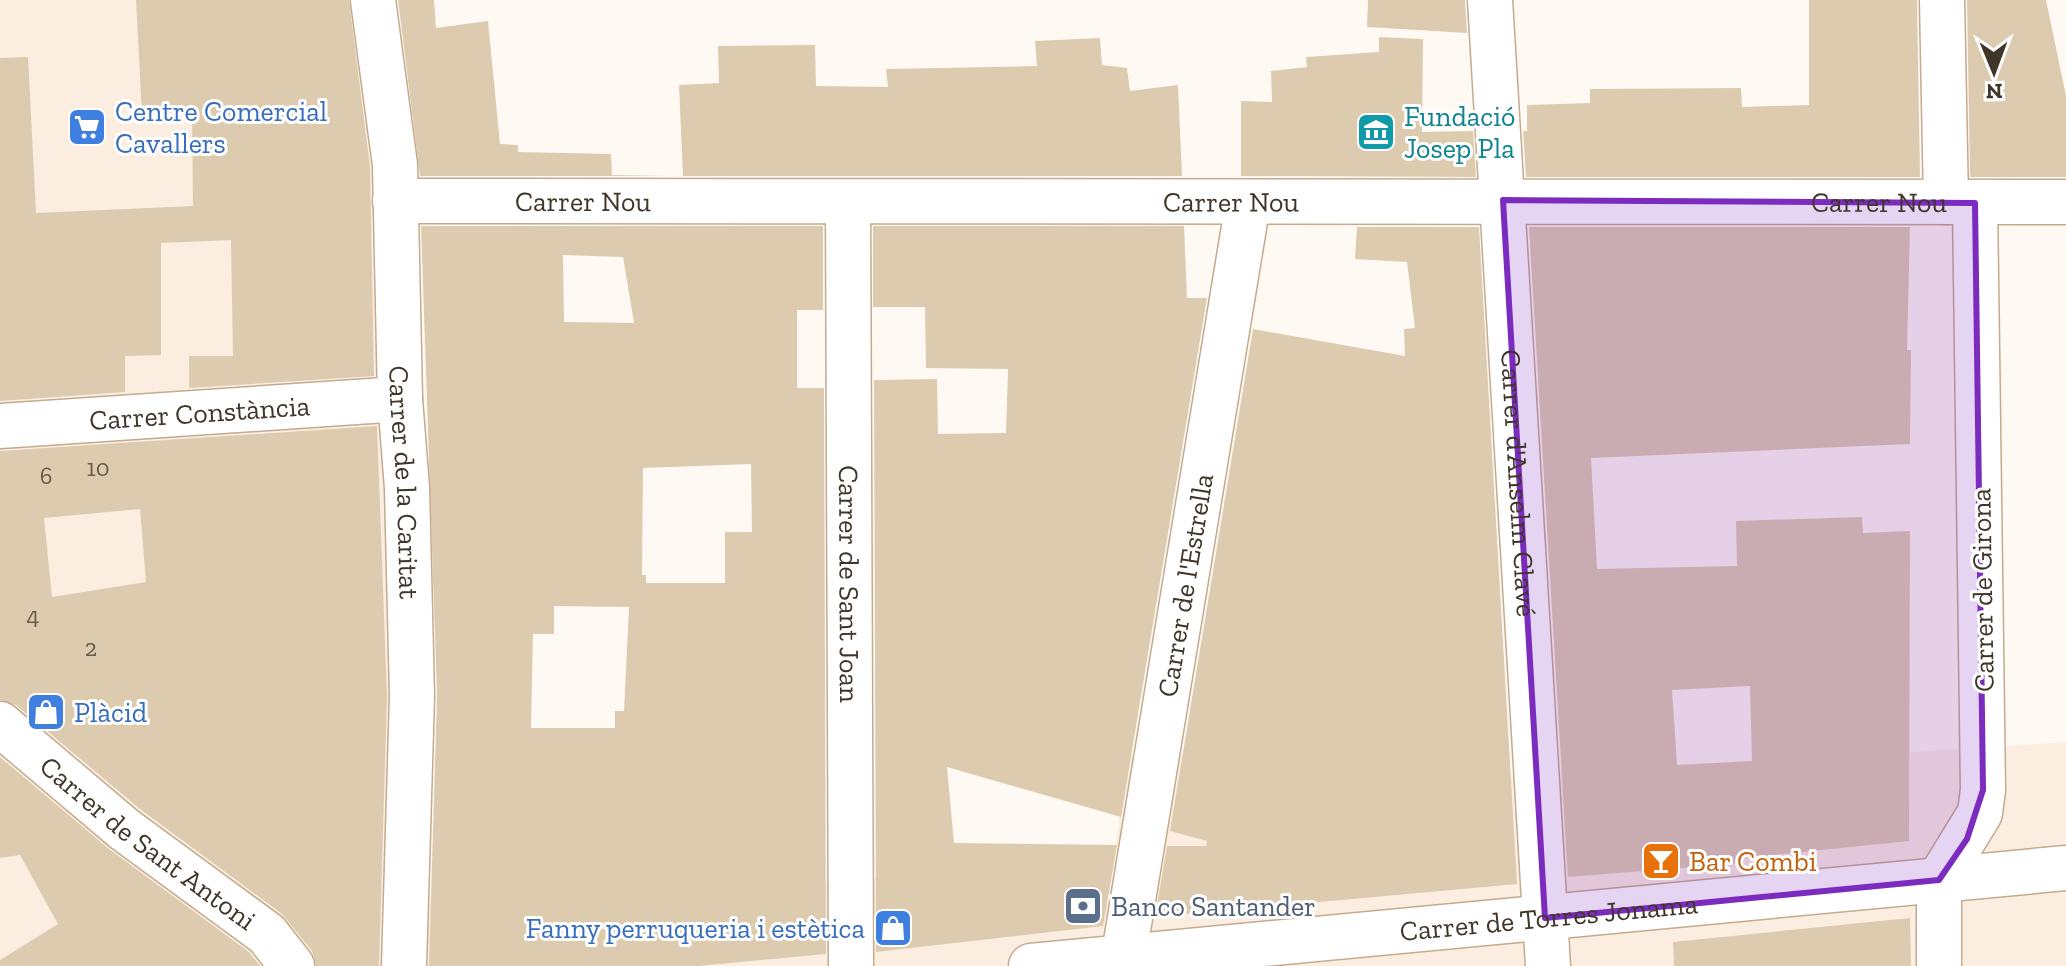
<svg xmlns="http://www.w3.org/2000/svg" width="2066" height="966" font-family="'Zilla Slab',serif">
  <rect width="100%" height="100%" fill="#fff9f3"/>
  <!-- built -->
  <path fill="#fbeee0" d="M0 0H373L407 904 517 903 845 881 1114 856 1129 754 1348 763 1511 776 1578 767 1752 763 2066 742V966H0Z"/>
  <!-- building -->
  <path fill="#ddcbaf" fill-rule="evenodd" d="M136 0H349L370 167 374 376 189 388V356H233L231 240 161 243V355L125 356V392L0 401V58L28 57 36 213 193 206 192 112 142 114Z
    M398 0H434L436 28 488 21 500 144 518 145V152L611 154 612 175 669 176H420Z
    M1368 0H1465L1467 33 1367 27Z
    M1809 0H1917L1920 177H1526L1523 131H1527V105L1590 103V89L1741 88 1742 107 1809 105Z
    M1967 0H2046L2066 96V177H1970Z
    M1379 37 1423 39 1422 132 1473 131 1476 177 1241 176V101L1272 102 1271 71 1307 67 1306 57 1379 52Z
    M1100 38 1102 65 1127 68 1130 91 1178 85 1182 176H683L679 85 719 83 718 46 815 45 816 86 888 87 886 69 1037 66 1035 41Z
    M421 226H823V310H797V388H824L826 954 698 966H429L437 695ZM563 255 623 257 634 323 564 322ZM751 464 752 532H725V583H646V575H642L643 468ZM554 606 629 607 624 711H615V728H531L533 634H554Z
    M873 226H1184L1187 298H1207L1121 817 947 767 954 843 1117 845 1103 926 876 952 874 380 937 379 938 434 1006 433 1008 369 926 368 925 307H873Z
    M1357 227H1479L1517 884 1155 917 1167 846H1206L1207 841 1170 831 1253 329 1405 356 1404 329 1415 328 1407 262 1355 259Z
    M1529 227H1910L1907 350H1911L1910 444 1591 458 1597 569 1737 566 1736 521 1862 517 1863 533 1910 531 1909 841 1743 858 1744 863 1568 877ZM1750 686 1752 761 1677 765 1672 690Z
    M377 426 387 696 379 966H316L312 951 282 914 140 809 16 705 0 700V451ZM140 509 146 582 52 597 44 518Z
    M0 757 109 849 249 952 260 966H0V960L58 924 20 855 0 858Z
    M1910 918 1911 966H1674L1673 942Z"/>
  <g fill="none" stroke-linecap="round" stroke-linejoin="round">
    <defs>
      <g id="minor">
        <path id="s1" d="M373 0 395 165 400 399 407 488 412 696 404 966"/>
        <path id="s2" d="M1490 0 1548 966"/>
        <path d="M1942 0 1946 202"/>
        <path id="s3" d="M395 201 2066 202"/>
        <path id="s4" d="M848 202 851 966"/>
        <path id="s5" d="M0 426 400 399"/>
        <path id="s6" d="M0 724 124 829 267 934 292 966"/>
        <path id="s7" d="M1031 966 2066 868"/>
        <path id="s8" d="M1122 966 1248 203"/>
        <path d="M1939 966V880L1980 813 1983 790 1975 203"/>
      </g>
    </defs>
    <!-- minor casing -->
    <use href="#minor" stroke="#c4aa8e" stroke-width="47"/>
    <!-- minor -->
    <use href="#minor" stroke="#fff" stroke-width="44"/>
  </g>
  <!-- marked area -->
  <path fill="#7b2cbf" fill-opacity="0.2" stroke="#7b2cbf" stroke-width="6" stroke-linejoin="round" d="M1503 200 1975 203 1983 790 1967 839 1939 880 1545 918Z"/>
  <!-- icons -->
  <defs>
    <symbol id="supermarket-square" viewBox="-11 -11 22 22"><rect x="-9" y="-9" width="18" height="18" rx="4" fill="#3f7fe0" stroke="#fff"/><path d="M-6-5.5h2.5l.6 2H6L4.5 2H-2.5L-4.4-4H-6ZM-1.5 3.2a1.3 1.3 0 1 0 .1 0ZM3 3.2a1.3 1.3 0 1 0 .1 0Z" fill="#fff"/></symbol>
    <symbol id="museum-square" viewBox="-11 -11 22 22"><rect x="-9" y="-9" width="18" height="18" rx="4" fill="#0f9aa8" stroke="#fff"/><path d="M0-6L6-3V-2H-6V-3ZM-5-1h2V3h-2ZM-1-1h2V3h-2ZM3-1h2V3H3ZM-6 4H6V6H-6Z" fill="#fff"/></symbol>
    <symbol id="shop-square" viewBox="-11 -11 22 22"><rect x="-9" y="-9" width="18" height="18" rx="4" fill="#3f7fe0" stroke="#fff"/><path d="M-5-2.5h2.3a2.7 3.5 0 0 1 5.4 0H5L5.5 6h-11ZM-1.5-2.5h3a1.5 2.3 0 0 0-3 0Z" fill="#fff"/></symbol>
    <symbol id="bar-square" viewBox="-11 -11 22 22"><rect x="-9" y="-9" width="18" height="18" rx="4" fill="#e8710a" stroke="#fff"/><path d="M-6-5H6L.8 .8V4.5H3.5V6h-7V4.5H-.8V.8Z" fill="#fff"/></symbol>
    <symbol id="bank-square" viewBox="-11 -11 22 22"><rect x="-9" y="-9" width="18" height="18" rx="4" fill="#5c6f8a" stroke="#fff"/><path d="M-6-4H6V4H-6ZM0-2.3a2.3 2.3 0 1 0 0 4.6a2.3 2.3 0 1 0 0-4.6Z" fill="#fff"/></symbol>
  </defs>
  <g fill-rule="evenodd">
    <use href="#supermarket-square" x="65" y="105" width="44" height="44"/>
    <use href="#museum-square" x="1354" y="110" width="44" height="44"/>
    <use href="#shop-square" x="24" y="690" width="44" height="44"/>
    <use href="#bar-square" x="1639" y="839" width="44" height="44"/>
    <use href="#bank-square" x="1061" y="884" width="44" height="44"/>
    <use href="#shop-square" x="871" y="906" width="44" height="44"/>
  </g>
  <g text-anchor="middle" stroke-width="6" stroke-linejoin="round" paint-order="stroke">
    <!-- number labels -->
    <g font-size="24" fill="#665a4a">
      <text x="98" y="476">10</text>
      <text x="46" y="484">6</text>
      <text x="33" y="624">4</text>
      <text x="91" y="656">2</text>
    </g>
    <!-- shop labels -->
    <g font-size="28" fill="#366cbe" stroke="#fff" text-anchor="start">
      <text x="115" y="121">Centre Comercial<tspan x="115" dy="32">Cavallers</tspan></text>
      <text x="74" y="722">Plàcid</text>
      <text x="865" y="938" text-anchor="end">Fanny perruqueria i estètica</text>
    </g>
    <!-- culture labels -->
    <g font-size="28" fill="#0d838f" stroke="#fff" text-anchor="start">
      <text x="1404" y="126">Fundació<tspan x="1404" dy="32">Josep Pla</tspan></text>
    </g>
    <!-- street labels -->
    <g font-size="28" fill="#3f3529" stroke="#fff">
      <text dy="10" stroke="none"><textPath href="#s3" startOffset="188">Carrer Nou</textPath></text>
      <text dy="10" stroke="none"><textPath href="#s3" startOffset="836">Carrer Nou</textPath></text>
      <text dy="10" stroke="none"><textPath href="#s3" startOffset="1484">Carrer Nou</textPath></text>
      <text dy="10" stroke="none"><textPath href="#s5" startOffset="200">Carrer Constància</textPath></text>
      <text dy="10" stroke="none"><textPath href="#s1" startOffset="484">Carrer de la Caritat</textPath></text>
      <text dy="10" stroke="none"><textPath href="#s2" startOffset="484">Carrer d'Anselm Clavé</textPath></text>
      <text dy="10" stroke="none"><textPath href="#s4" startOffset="382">Carrer de Sant Joan</textPath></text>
      <text dy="10" stroke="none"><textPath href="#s8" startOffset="386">Carrer de l'Estrella</textPath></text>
      <text transform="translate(1982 590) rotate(-91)" y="10">Carrer de Girona</text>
      <text dy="10" stroke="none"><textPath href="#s6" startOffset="190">Carrer de Sant Antoni</textPath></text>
      <text dy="10" stroke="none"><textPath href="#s7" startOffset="520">Carrer de Torres Jonama</textPath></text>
    </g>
    <!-- food labels -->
    <g font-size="28" fill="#c56008" stroke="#fff" text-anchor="start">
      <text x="1689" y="871">Bar Combi</text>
    </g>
    <!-- service labels -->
    <g font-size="28" fill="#4e5e75" stroke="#fff" text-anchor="start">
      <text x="1111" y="916">Banco Santander</text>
    </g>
  </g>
  <!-- north arrow -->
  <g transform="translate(1994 72) rotate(179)" stroke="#ffffff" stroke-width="6" paint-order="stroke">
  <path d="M0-6L14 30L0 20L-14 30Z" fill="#3f3529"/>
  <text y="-12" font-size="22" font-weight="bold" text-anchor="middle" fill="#3f3529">N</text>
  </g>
</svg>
